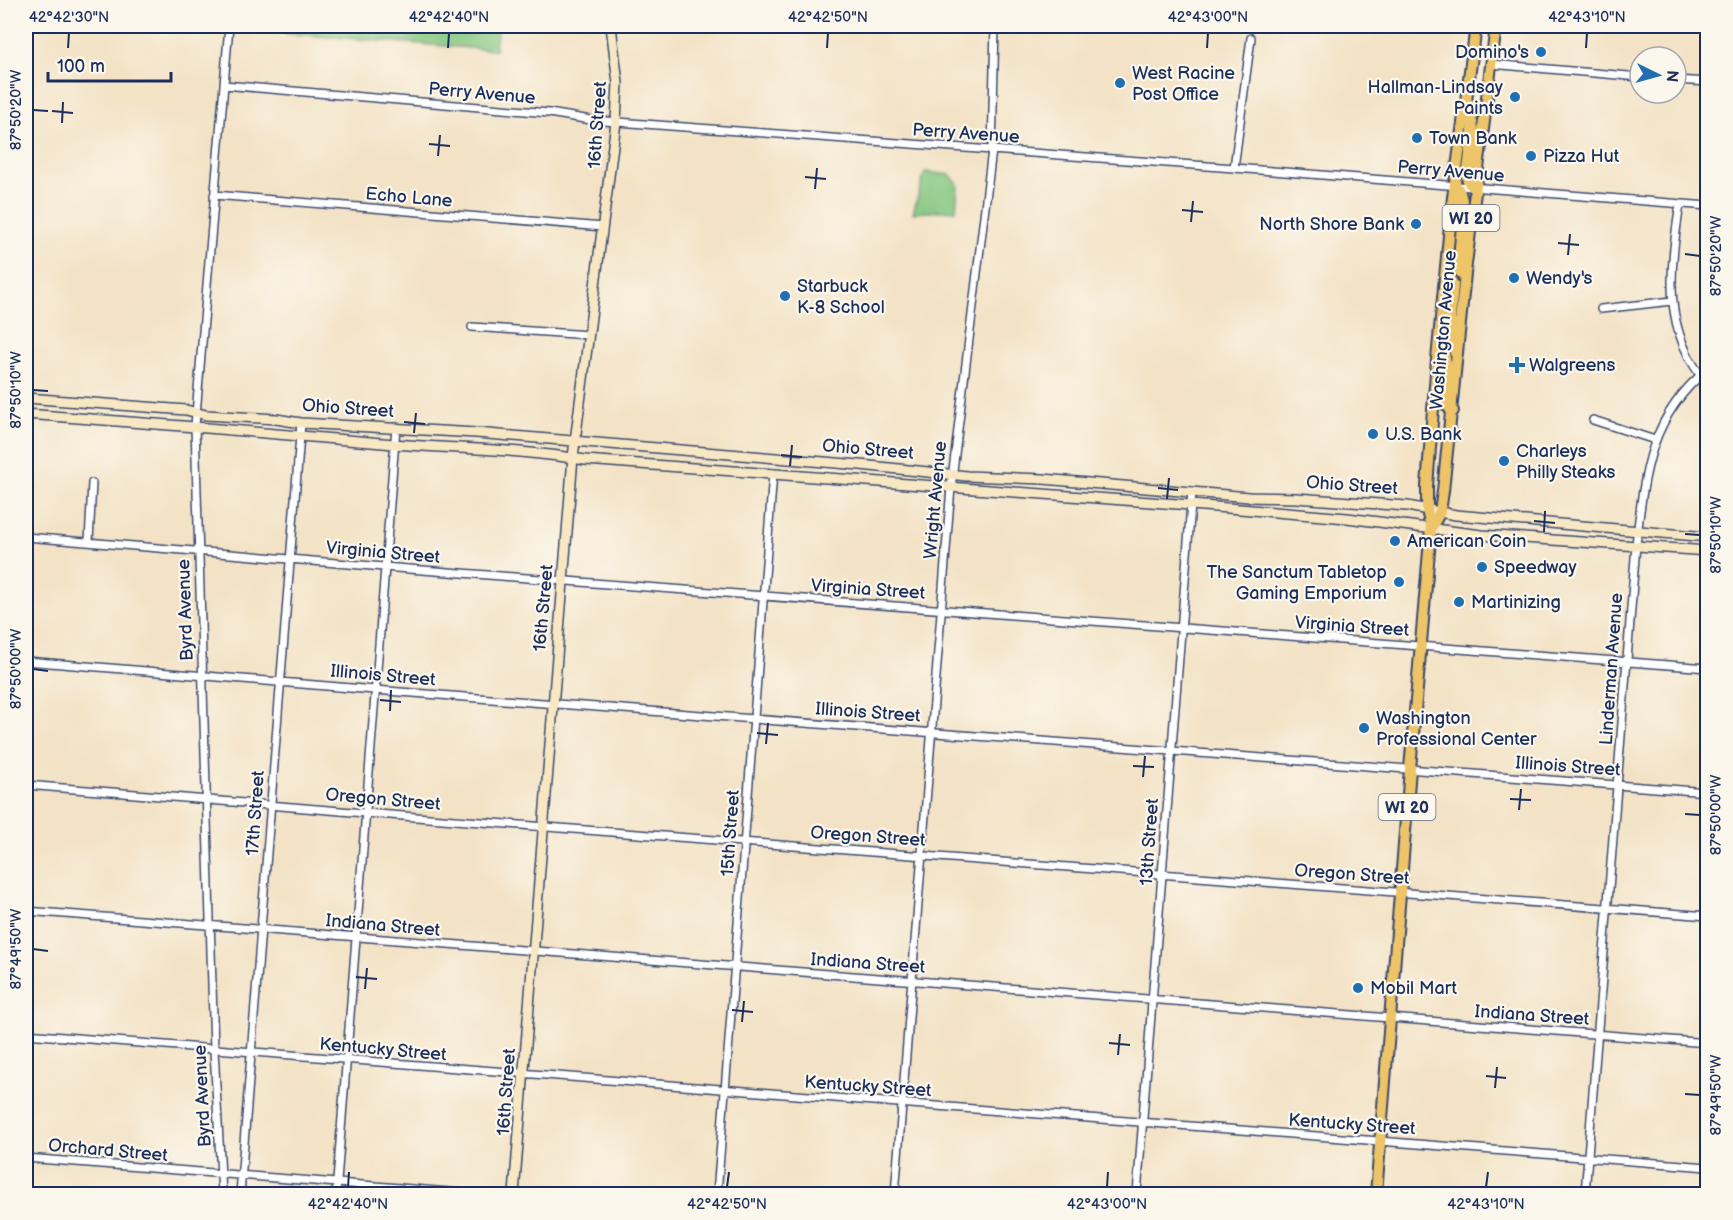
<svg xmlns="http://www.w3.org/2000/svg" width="1733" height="1220" font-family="'Balsamiq Sans',sans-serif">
  <rect width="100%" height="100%" fill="#fbf7ec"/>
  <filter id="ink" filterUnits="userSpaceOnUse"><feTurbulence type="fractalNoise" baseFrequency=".0167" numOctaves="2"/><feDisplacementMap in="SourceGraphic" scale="12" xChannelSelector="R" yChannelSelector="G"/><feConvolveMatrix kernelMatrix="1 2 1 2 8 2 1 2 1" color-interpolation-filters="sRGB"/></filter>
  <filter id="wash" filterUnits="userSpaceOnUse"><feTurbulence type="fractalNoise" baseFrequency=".008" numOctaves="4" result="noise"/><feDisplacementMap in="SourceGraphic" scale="24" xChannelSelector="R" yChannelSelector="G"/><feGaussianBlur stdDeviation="1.35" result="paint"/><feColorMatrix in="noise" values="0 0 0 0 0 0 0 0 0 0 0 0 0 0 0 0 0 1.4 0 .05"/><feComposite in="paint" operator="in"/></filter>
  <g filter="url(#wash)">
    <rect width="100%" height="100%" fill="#f3e2c5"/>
    <!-- green -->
    <path fill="#83c67f" stroke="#4f7a6e" stroke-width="1.5" d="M242 26H498L495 50 242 30Z
      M925 172 950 175 958 184 956 210 913 213Z"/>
  </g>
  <g filter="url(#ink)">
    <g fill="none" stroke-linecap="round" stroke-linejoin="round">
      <defs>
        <path id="street" d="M1491 64 1640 77
          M1676 80 1708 82
          M224 85 549 113 591 120 1234 168 1708 206
          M1234 168 1251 38
          M214 195 603 227
          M1680 204C1670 270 1661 330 1708 385
          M1601 309 1672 301
          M472 327 589 335
          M1593 420 1655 440
          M26 537 396 568 1708 668
          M89 542 92 483
          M26 661 387 691 1708 792
          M26 785 377 814 1708 916
          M26 911 1708 1043
          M26 1034 1708 1167
          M26 1158 475 1194
          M222 1194 214 1050 195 426 229 26
          M240 1194 301 423
          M336 1194 396 427
          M717 1194 773 473
          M895 1194 951 487 992 150 995 26
          M1137 1194 1192 491
          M1585 1194 1636 545C1644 475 1649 416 1708 369"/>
        <path id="secondary" d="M26 398 186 410 206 415 276 419 301 423 476 433 860 465 967 476 1043 479 1249 497 1296 498 1407 506 1456 515 1708 537
          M26 414C149 423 271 433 394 444 458 449 523 449 585 460L1191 505 1347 518 1482 535 1708 551
          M514 1194 573 457 616 122 618 83 611 26"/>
        <path id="primary" d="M1470 104 1473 131 1467 178 1469 183 1474 188
          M1455 185C1472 200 1455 250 1460 273
          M1445 278 1450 279 1453 284 1450 318 1455 353
          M1442 345 1448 371 1445 398 1446 405 1453 411
          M1431 528 1440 512 1443 491 1466 264 1496 26
          M1376 1194 1410 769 1431 528 1427 510V486L1437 359 1452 205 1476 26"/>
      </defs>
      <!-- street casing -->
      <use href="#street" stroke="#3b4a6d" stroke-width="10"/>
      <!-- secondary casing -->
      <use href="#secondary" stroke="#3b4a6d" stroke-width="12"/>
      <!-- primary casing -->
      <use href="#primary" stroke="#3b4a6d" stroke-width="14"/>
      <!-- street -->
      <use href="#street" stroke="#fff" stroke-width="7"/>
      <!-- secondary -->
      <use href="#secondary" stroke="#f8e7c3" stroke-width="9"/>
      <!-- primary -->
      <use href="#primary" stroke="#eec469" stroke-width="10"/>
    </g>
  </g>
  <!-- ticks -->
  <path fill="none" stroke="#1b2f5e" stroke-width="2" d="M68 48 69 33M448 48 449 33M827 48 828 33M1207 48 1208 33M1586 48 1587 33M33 110 48 111M52 111 73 113M62 123 63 102M429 144 450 146M438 156 440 135M805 177 826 179M815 189 817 168M1182 210 1203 212M1191 222 1193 201M1558 243 1579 245M1685 254 1700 256M1568 255 1570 234M33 390 48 391M404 422 425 424M414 433 416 413M781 455 802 457M790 466 792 445M1158 488 1178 490M1167 499 1169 478M1534 521 1555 523M1544 532 1545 511M1685 534 1700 535M33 669 48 671M380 700 401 702M390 711 391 690M757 733 778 735M766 744 768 723M1133 766 1154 767M1143 777 1145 756M1510 799 1531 800M1519 810 1521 789M1685 814 1700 815M33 949 48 951M356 977 377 979M365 989 367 968M732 1010 753 1012M742 1022 744 1001M1109 1043 1130 1045M1118 1055 1120 1034M1486 1076 1506 1078M1495 1088 1497 1067M1685 1094 1700 1095M348 1187 349 1172M727 1187 729 1172M1107 1187 1108 1172M1486 1187 1488 1172"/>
  <!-- markers -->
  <g fill="#1f6fb2" stroke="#fbf7ec" stroke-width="2">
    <circle cx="1541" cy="52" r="6"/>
    <circle cx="1120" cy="83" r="6"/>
    <circle cx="1515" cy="97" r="6"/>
    <circle cx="1417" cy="138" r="6"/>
    <circle cx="1531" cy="156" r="6"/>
    <circle cx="1416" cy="224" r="6"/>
    <circle cx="1514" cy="278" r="6"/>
    <circle cx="785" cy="296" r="6"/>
    <path d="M1514 356h6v6h6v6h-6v6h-6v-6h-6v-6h6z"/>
    <circle cx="1373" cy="434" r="6"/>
    <circle cx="1504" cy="461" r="6"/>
    <circle cx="1395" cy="541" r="6"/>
    <circle cx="1482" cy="567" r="6"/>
    <circle cx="1399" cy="582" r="6"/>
    <circle cx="1459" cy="602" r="6"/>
    <circle cx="1364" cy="728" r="6"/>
    <circle cx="1358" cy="988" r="6"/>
  </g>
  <g text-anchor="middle" stroke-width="4.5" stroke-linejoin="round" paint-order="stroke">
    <!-- shield labels -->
    <g fill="#fbf7ec" stroke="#5e6b89" stroke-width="1.5">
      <rect x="1442.5" y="205" width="57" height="26" rx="4.5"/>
      <rect x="1378.5" y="794" width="57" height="26" rx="4.5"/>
    </g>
    <g font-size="16" font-weight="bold" fill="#1b2f5e">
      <text x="1471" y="224">WI 20</text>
      <text x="1407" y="813">WI 20</text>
    </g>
    <!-- poi labels -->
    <g font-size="18" fill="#1b2f5e" stroke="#fbf7ec" text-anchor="start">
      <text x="1529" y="58" text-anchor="end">Domino's</text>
      <text x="1132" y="79">West Racine<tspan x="1132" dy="21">Post Office</tspan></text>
      <text x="1503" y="93" text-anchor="end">Hallman-Lindsay<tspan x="1503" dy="21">Paints</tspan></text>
      <text x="1429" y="144">Town Bank</text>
      <text x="1543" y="162">Pizza Hut</text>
      <text x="1404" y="230" text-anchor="end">North Shore Bank</text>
      <text x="1526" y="284">Wendy's</text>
      <text x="797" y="292">Starbuck<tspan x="797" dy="21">K-8 School</tspan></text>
      <text x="1529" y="371">Walgreens</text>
      <text x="1385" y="440">U.S. Bank</text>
      <text x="1516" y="457">Charleys<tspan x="1516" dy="21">Philly Steaks</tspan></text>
      <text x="1407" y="547">American Coin</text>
      <text x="1494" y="573">Speedway</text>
      <text x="1387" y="578" text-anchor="end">The Sanctum Tabletop<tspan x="1387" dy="21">Gaming Emporium</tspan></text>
      <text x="1471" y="608">Martinizing</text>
      <text x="1376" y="724">Washington<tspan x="1376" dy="21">Professional Center</tspan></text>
      <text x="1370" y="994">Mobil Mart</text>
    </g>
    <!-- street labels -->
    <g font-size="18" fill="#1b2f5e" stroke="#fbf7ec">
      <text transform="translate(482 93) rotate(5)" y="6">Perry Avenue</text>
      <text transform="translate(597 125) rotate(-86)" y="6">16th Street</text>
      <text transform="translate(966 133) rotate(4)" y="6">Perry Avenue</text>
      <text transform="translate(1451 171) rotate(5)" y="6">Perry Avenue</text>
      <text transform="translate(409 197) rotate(5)" y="6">Echo Lane</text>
      <text transform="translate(1443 330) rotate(-85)" y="6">Washington Avenue</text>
      <text transform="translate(348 408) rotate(4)" y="6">Ohio Street</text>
      <text transform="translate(868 449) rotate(5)" y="6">Ohio Street</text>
      <text transform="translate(1352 485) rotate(4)" y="6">Ohio Street</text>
      <text transform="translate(935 500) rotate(-85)" y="6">Wright Avenue</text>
      <text transform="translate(383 552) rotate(5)" y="6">Virginia Street</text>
      <text transform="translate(868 589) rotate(4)" y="6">Virginia Street</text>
      <text transform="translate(543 608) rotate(-85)" y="6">16th Street</text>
      <text transform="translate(185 610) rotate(-92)" y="6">Byrd Avenue</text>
      <text transform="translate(1352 626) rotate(4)" y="6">Virginia Street</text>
      <text transform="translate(1611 669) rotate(-86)" y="6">Linderman Avenue</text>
      <text transform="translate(383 675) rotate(5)" y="6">Illinois Street</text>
      <text transform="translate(868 712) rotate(4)" y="6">Illinois Street</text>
      <text transform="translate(1568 766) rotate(4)" y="6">Illinois Street</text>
      <text transform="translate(383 799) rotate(5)" y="6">Oregon Street</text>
      <text transform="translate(255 813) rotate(-86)" y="6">17th Street</text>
      <text transform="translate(730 833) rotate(-86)" y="6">15th Street</text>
      <text transform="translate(868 836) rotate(4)" y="6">Oregon Street</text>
      <text transform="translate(1149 842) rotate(-86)" y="6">13th Street</text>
      <text transform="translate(1352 874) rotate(4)" y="6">Oregon Street</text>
      <text transform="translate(383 925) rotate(5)" y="6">Indiana Street</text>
      <text transform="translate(868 963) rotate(4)" y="6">Indiana Street</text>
      <text transform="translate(1532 1015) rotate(4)" y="6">Indiana Street</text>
      <text transform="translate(383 1049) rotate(5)" y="6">Kentucky Street</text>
      <text transform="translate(868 1086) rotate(4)" y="6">Kentucky Street</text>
      <text transform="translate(506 1092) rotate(-86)" y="6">16th Street</text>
      <text transform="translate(202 1096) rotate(-93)" y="6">Byrd Avenue</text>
      <text transform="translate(1352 1124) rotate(4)" y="6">Kentucky Street</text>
      <text transform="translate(108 1150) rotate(5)" y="6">Orchard Street</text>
    </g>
  </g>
  <!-- margin -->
  <rect width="1733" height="1220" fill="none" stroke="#fbf7ec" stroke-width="66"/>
  <!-- north arrow -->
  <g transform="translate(1658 75) rotate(95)"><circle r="28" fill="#fbf7ec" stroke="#a1a7b3" stroke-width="1.5"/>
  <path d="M0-4.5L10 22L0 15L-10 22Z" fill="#1f6fb2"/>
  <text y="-9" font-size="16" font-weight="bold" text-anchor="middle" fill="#1b2f5e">N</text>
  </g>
  <!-- scale -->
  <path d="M48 72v9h123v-9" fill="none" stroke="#1b2f5e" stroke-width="3"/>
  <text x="57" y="72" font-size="18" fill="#1b2f5e" stroke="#fbf7ec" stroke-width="4.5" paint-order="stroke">100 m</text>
  <rect x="33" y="33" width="1667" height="1154" fill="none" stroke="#1b2f5e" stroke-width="2"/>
  <g font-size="15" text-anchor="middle" fill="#1b2f5e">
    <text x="69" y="22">42°42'30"N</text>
    <text x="449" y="22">42°42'40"N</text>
    <text x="828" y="22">42°42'50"N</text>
    <text x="1208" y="22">42°43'00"N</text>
    <text x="1587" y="22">42°43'10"N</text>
    <text transform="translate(16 110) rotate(-90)" y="5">87°50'20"W</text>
    <text transform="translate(1716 256) rotate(-90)" y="5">87°50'20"W</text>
    <text transform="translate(16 390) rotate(-90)" y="5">87°50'10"W</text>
    <text transform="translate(1716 535) rotate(-90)" y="5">87°50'10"W</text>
    <text transform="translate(16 669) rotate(-90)" y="5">87°50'00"W</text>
    <text transform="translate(1716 815) rotate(-90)" y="5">87°50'00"W</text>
    <text transform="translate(16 949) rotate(-90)" y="5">87°49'50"W</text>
    <text transform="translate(1716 1095) rotate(-90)" y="5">87°49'50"W</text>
    <text x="348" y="1209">42°42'40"N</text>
    <text x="727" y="1209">42°42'50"N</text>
    <text x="1107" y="1209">42°43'00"N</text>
    <text x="1486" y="1209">42°43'10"N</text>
  </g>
</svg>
